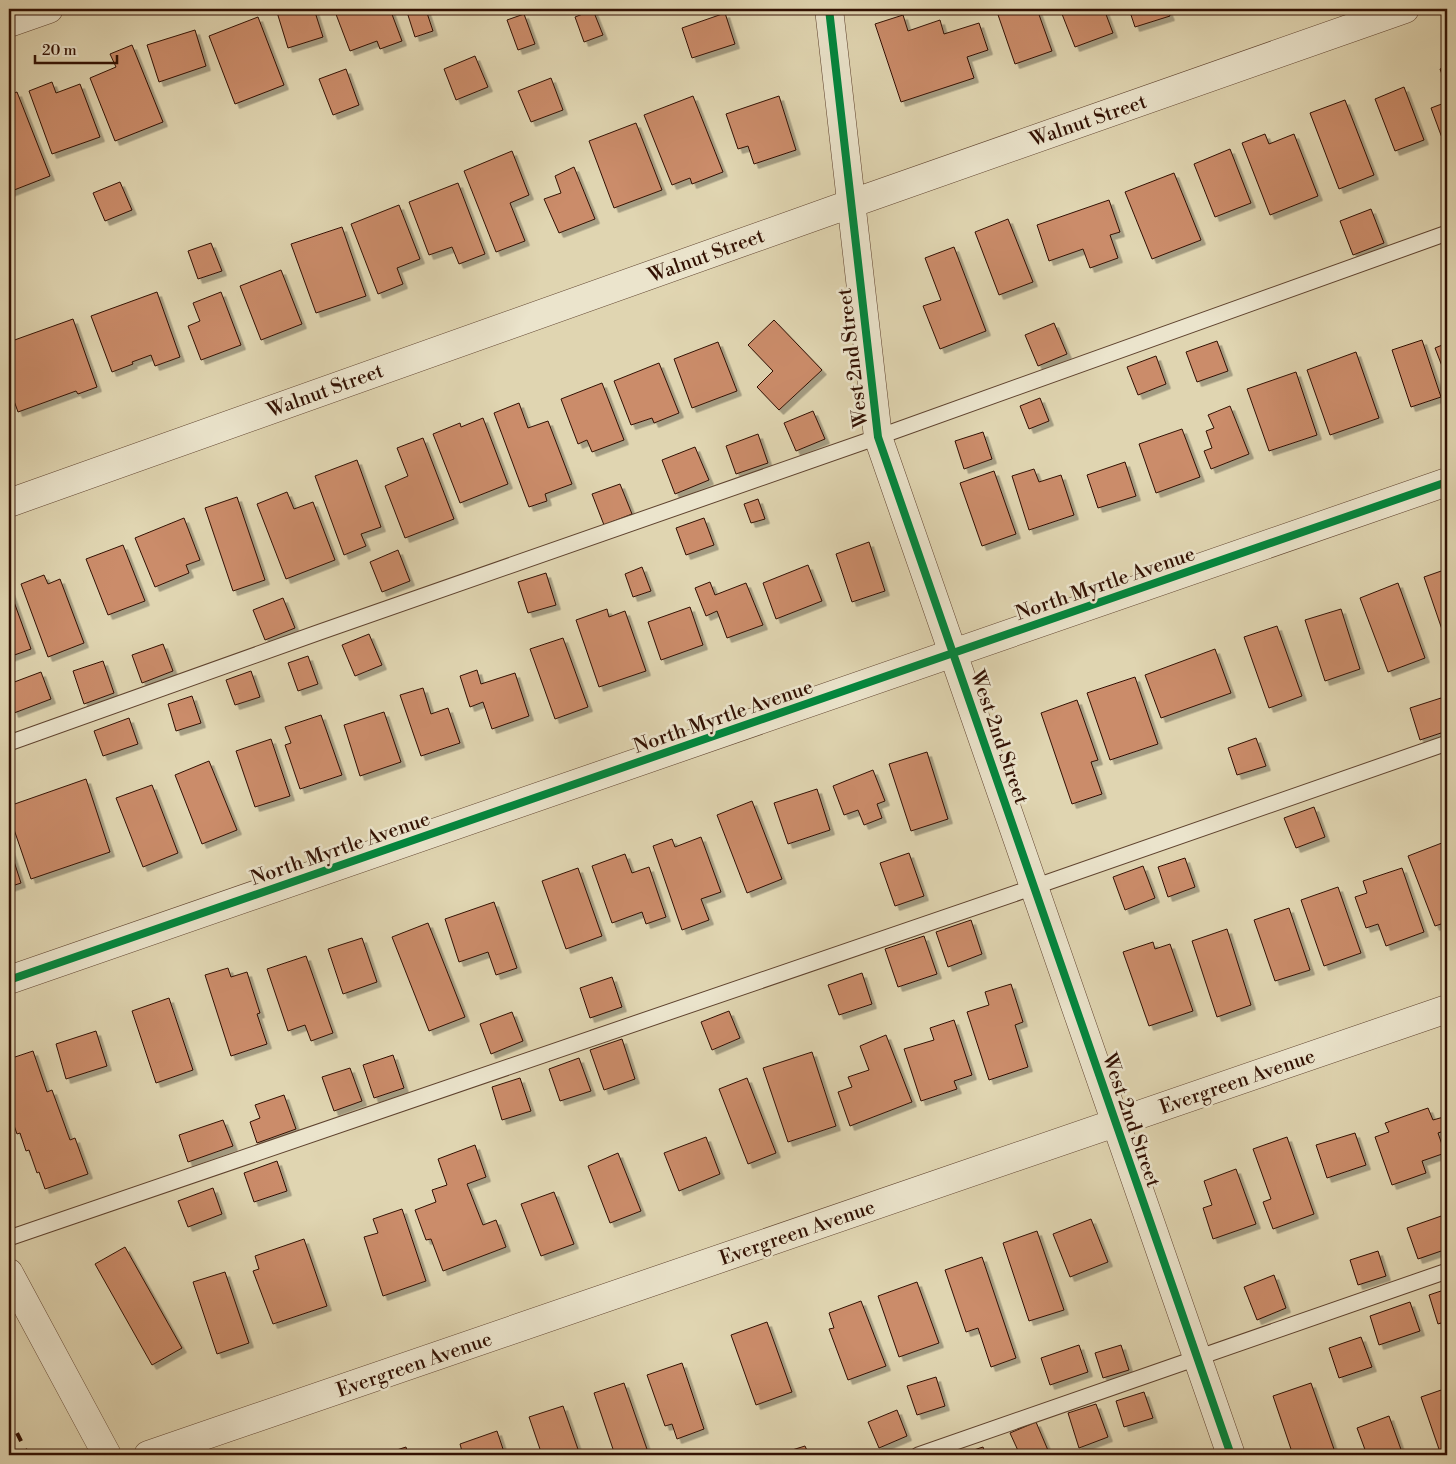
<svg xmlns="http://www.w3.org/2000/svg" width="1456" height="1464" font-family="'Libre Bodoni',serif">
  <defs>
    <filter id="shadow"><feDropShadow dx="4.5" dy="4.5" stdDeviation="0" flood-color="#0004"/></filter>
  </defs>
  <rect width="100%" height="100%" fill="#e0d5b1"/>
  <filter id="stains"><feTurbulence type="fractalNoise" baseFrequency=".004" numOctaves="4"/><feColorMatrix values="0 0 0 0 .2 0 0 0 0 .09 0 0 0 0 .02 0 0 0 .5 -.17"/></filter>
  <radialGradient id="worn" r=".72"><stop offset=".6" stop-color="#630" stop-opacity="0"/><stop offset="1" stop-color="#630" stop-opacity=".3"/></radialGradient>
  <!-- building -->
  <path fill="#cb8c6b" stroke="#321103" filter="url(#shadow)" d="M276 9H314L323 37 288 48Z
    M334 9H390L402 41 380 49 377 41 350 51Z
    M406 9H431L426 10 433 31 415 37Z
    M996 9H1037L1052 51 1015 64Z
    M1060 9H1104L1113 33 1075 47Z
    M1129 9H1167L1170 16 1135 27Z
    M593 10 603 35 584 42 575 17Z
    M725 13 735 44 692 58 682 28Z
    M524 14 535 44 518 50 507 20Z
    M903 15 908 31 940 20 944 34 979 23 988 50 967 57 974 78 901 102 875 24Z
    M258 17 284 85 235 104 209 36Z
    M195 30 206 66 159 82 147 45Z
    M132 45 163 122 115 141 90 78 116 67 110 54Z
    M475 56 488 87 456 100 444 69Z
    M1447 66V88L1440 69Z
    M346 69 359 105 333 115 319 79Z
    M551 78 563 110 531 122 518 91Z
    M52 82 56 93 80 84 100 137 52 154 29 91Z
    M1404 87 1424 140 1395 151 1375 99Z
    M17 92 50 176 9 192V95Z
    M693 96 723 172 692 184 690 178 672 185 644 115Z
    M779 96 796 150 754 164 748 146 738 149 726 114Z
    M1345 100 1374 175 1339 189 1310 113Z
    M1447 102V146H1445L1431 108Z
    M636 123 662 190 614 208 589 141Z
    M1265 134 1269 144 1294 134 1318 196 1270 215 1242 143Z
    M1230 149 1251 203 1215 217 1194 164Z
    M512 151 529 195 510 203 525 241 496 252 464 171Z
    M574 167 595 219 559 233 544 199 561 193 555 176Z
    M1174 173 1201 240 1152 259 1125 192Z
    M120 182 132 210 105 221 93 193Z
    M458 183 485 254 459 264 452 247 429 255 409 202Z
    M1109 200 1120 232 1110 235 1118 258 1090 268 1083 249 1049 261 1037 225Z
    M399 205 420 259 397 268 403 284 378 294 351 224Z
    M1371 209 1384 243 1353 255 1340 221Z
    M1008 219 1033 282 999 295 975 232Z
    M342 227 366 296 316 313 291 244Z
    M211 243 222 271 198 279 188 251Z
    M954 247 986 331 940 349 923 306 941 300 925 258Z
    M281 270 302 324 261 340 240 286Z
    M157 292 180 357 155 366 151 355 132 362 133 364 112 372 91 316Z
    M221 292 241 345 201 360 188 326 200 321 193 303Z
    M73 319 97 387 78 394 76 391 18 412 9 387V362L14 360 9 342Z
    M774 320 822 370 779 410 757 387 773 371 748 345Z
    M1054 323 1067 354 1038 366 1025 335Z
    M1422 340 1441 397 1411 407 1392 350Z
    M1217 341 1228 371 1197 382 1186 352Z
    M718 342 737 391 692 408 674 359Z
    M1447 343V379L1435 348Z
    M1356 352 1379 418 1330 435 1307 370Z
    M1156 356 1166 384 1138 395 1127 367Z
    M659 363 679 413 654 423 652 418 631 425 614 381Z
    M1296 372 1317 435 1269 451 1247 389Z
    M602 383 624 440 592 452 587 440 578 444 561 399Z
    M1040 398 1049 421 1029 429 1020 406Z
    M519 403 528 428 548 421 572 484 545 494 547 501 529 507 494 413Z
    M1230 406 1249 454 1211 469 1204 451 1212 448 1206 431 1214 428 1208 415Z
    M813 411 825 439 796 451 784 423Z
    M483 418 508 484 460 503 433 434 460 423 461 427Z
    M1182 429 1200 477 1156 493 1139 444Z
    M983 432 992 459 964 469 955 441Z
    M758 434 768 463 736 474 726 446Z
    M423 438 454 519 405 538 385 486 408 476 397 448Z
    M695 447 709 480 675 494 662 460Z
    M357 460 381 527 361 534 366 546 344 555 315 476Z
    M1125 462 1136 496 1098 508 1087 475Z
    M1034 469 1039 482 1061 475 1074 515 1029 530 1012 476Z
    M994 471 1016 534 982 546 960 483Z
    M620 484 632 514 604 525 592 494Z
    M287 492 294 509 313 502 335 560 286 579 257 504Z
    M237 497 265 580 233 591 205 508Z
    M758 499 765 519 751 523 744 504Z
    M184 518 200 560 186 565 189 573 155 587 135 538Z
    M704 518 714 545 686 555 676 528Z
    M869 542 885 591 852 602 836 554Z
    M123 545 145 601 108 615 86 559Z
    M398 550 410 581 382 592 370 562Z
    M808 565 822 601 776 619 763 583Z
    M642 567 651 591 633 597 625 574Z
    M1447 569V644L1424 577Z
    M546 573 556 605 528 613 518 582Z
    M44 575 48 584 60 579 84 643 48 657 21 584Z
    M710 582 715 595 746 583 763 625 727 638 717 611 706 616 695 588Z
    M1398 583 1425 658 1388 672 1360 598Z
    M9 588 31 649 9 657Z
    M283 598 295 628 265 640 253 610Z
    M690 607 703 645 661 660 648 622Z
    M607 609 609 617 625 611 646 671 599 687 576 620Z
    M1341 609 1360 669 1325 681 1305 620Z
    M1277 626 1302 696 1269 708 1244 637Z
    M369 634 382 665 355 676 342 645Z
    M563 638 588 707 555 719 530 649Z
    M163 644 173 671 142 683 132 655Z
    M1215 649 1231 693 1161 718 1145 675Z
    M308 656 318 684 298 691 288 663Z
    M103 661 114 693 84 704 73 671Z
    M477 670 481 684 515 673 529 716 492 729 483 702 470 707 460 676Z
    M251 671 260 697 235 705 226 680Z
    M41 672 51 699 14 713 9 699V684Z
    M1135 677 1158 744 1110 760 1087 693Z
    M423 688 431 714 448 708 460 743 421 756 400 695Z
    M192 696 201 723 176 731 168 704Z
    M1441 698 1447 715V731L1420 740 1410 708Z
    M1077 700 1098 760 1091 762 1102 794 1072 804 1041 713Z
    M384 712 401 762 360 776 344 725Z
    M321 715 342 775 300 789 285 745 291 743 285 727Z
    M129 718 138 744 103 756 94 731Z
    M1256 738 1266 766 1237 775 1228 748Z
    M271 739 290 796 255 807 236 751Z
    M927 752 948 819 911 831 889 764Z
    M209 761 237 830 202 844 175 775Z
    M873 770 885 801 877 804 882 818 864 825 858 810 844 815 833 786Z
    M86 779 110 852 31 879 9 815V806Z
    M152 785 178 853 143 867 116 798Z
    M817 789 830 830 788 844 774 803Z
    M752 801 782 879 747 893 717 815Z
    M1314 807 1325 837 1296 848 1284 818Z
    M701 837 721 892 701 899 709 920 682 930 653 846 672 839 675 847Z
    M1447 841V922L1435 926 1408 856Z
    M9 846 21 883 9 887Z
    M909 853 924 896 895 906 880 863Z
    M625 854 632 873 649 867 666 917 646 924 642 912 612 923 592 866Z
    M1185 858 1195 887 1168 897 1158 867Z
    M1143 866 1155 898 1125 910 1113 877Z
    M578 868 602 936 566 949 542 881Z
    M1402 868 1424 932 1386 946 1378 924 1366 928 1355 897 1367 893 1363 881Z
    M1338 887 1361 953 1324 966 1301 900Z
    M494 902 517 968 496 975 488 952 459 962 445 919Z
    M1289 908 1310 970 1275 981 1254 920Z
    M971 920 982 954 948 967 936 932Z
    M428 923 465 1017 429 1031 392 937Z
    M1227 929 1251 1005 1217 1017 1192 941Z
    M924 936 937 974 898 987 885 949Z
    M362 938 377 982 343 994 328 949Z
    M1153 942 1155 949 1170 944 1193 1011 1149 1026 1123 952Z
    M306 956 333 1033 311 1041 305 1025 288 1031 267 969Z
    M228 968 231 977 247 972 260 1013 257 1014 267 1044 231 1056 205 975Z
    M862 973 872 1004 839 1015 828 985Z
    M612 977 622 1007 590 1018 580 988Z
    M1011 984 1023 1022 1015 1025 1028 1067 989 1080 967 1012 989 1005 985 992Z
    M169 998 193 1070 156 1083 132 1011Z
    M729 1011 740 1038 712 1050 701 1022Z
    M512 1012 523 1041 491 1054 480 1024Z
    M954 1020 972 1075 954 1081 957 1089 921 1101 904 1049 934 1040 930 1028Z
    M96 1031 107 1066 66 1079 56 1044Z
    M886 1035 912 1102 850 1126 838 1092 852 1087 848 1077 869 1070 860 1046Z
    M622 1039 635 1079 604 1090 590 1050Z
    M33 1051 47 1092 52 1090 70 1140 75 1138 88 1174 45 1189 39 1172 37 1173 29 1150 26 1151 20 1133 17 1134 9 1111V1059Z
    M812 1052 836 1126 788 1142 763 1068Z
    M393 1055 404 1088 374 1098 363 1065Z
    M579 1058 591 1091 560 1101 549 1069Z
    M350 1068 362 1101 334 1111 322 1077Z
    M520 1078 531 1111 502 1120 492 1087Z
    M747 1078 776 1153 748 1164 719 1089Z
    M284 1095 296 1129 257 1143 250 1122 260 1118 255 1105Z
    M1428 1108 1433 1120 1447 1116V1130L1438 1133 1445 1153 1422 1161 1426 1173 1392 1185 1375 1137 1389 1132 1385 1123Z
    M223 1120 233 1146 188 1162 179 1135Z
    M1355 1133 1366 1165 1327 1178 1316 1145Z
    M706 1137 720 1174 679 1191 664 1153Z
    M1287 1137 1314 1214 1273 1229 1263 1202 1271 1199 1253 1149Z
    M475 1145 486 1177 467 1184 483 1225 496 1220 506 1247 443 1271 431 1239 426 1240 415 1210 436 1202 432 1190 447 1185 438 1159Z
    M618 1153 641 1211 610 1223 588 1166Z
    M277 1161 287 1191 254 1202 244 1173Z
    M1236 1169 1256 1224 1213 1239 1203 1208 1212 1205 1204 1181Z
    M213 1188 222 1214 188 1227 178 1201Z
    M554 1192 574 1244 541 1256 521 1204Z
    M402 1209 426 1281 383 1296 364 1237 378 1233 373 1219Z
    M1447 1214V1249L1418 1259 1407 1228Z
    M1091 1219 1108 1262 1070 1277 1053 1234Z
    M1037 1231 1064 1310 1029 1321 1003 1243Z
    M304 1239 327 1306 273 1324 253 1271 259 1269 255 1256Z
    M125 1247 182 1348 152 1365 95 1264Z
    M1378 1251 1386 1276 1358 1285 1350 1260Z
    M982 1257 1016 1358 991 1367 978 1328 966 1332 945 1270Z
    M225 1272 249 1343 217 1354 193 1282Z
    M1274 1275 1286 1308 1257 1320 1244 1287Z
    M917 1282 939 1343 899 1357 878 1296Z
    M1447 1289V1321L1438 1324 1429 1295Z
    M861 1301 886 1366 848 1380 829 1329 834 1328 829 1313Z
    M1410 1302 1420 1331 1379 1345 1370 1316Z
    M767 1322 792 1392 756 1405 731 1335Z
    M1361 1337 1372 1367 1339 1378 1329 1348Z
    M1079 1345 1088 1372 1050 1385 1041 1358Z
    M1121 1345 1129 1370 1103 1378 1095 1353Z
    M682 1363 704 1429 677 1439 672 1424 665 1426 647 1375Z
    M936 1377 945 1406 917 1415 907 1386Z
    M624 1383 649 1455H615L594 1393Z
    M1311 1383 1336 1455H1293L1273 1396Z
    M1447 1388V1454L1441 1455 1421 1397Z
    M1144 1392 1153 1418 1124 1427 1116 1401Z
    M1096 1404 1108 1437 1079 1448 1068 1413Z
    M563 1406 580 1455H542L529 1417Z
    M897 1410 907 1436 879 1448 868 1422Z
    M1389 1416 1403 1455H1367L1357 1428Z
    M1036 1422 1050 1455H1020L1010 1433Z
    M497 1431 505 1455H463L460 1444Z
    M805 1446 809 1455H776Z
    M406 1447 408 1455H381Z
    M983 1447 986 1455H958Z"/>
  <g fill="none" stroke-linecap="round" stroke-linejoin="round">
    <defs>
      <path id="service" d="M9 743 320 632 878 437 1447 233
        M9 1238 1034 887 1447 743
        M918 1455 1447 1271"/>
      <path id="minor" d="M829 9 878 437 1231 1455
        M9 23 49 9
        M9 503 850 204 1405 9
        M9 980 1447 482
        M9 1273 107 1455
        M148 1455 1447 1009"/>
    </defs>
    <!-- service casing -->
    <use href="#service" stroke="#5e422e" stroke-width="17"/>
    <!-- minor casing -->
    <use href="#minor" stroke="#5e422e" stroke-width="29"/>
    <!-- service -->
    <use href="#service" stroke="#ebe4cc" stroke-width="15"/>
    <!-- minor -->
    <use href="#minor" stroke="#ebe4cc" stroke-width="28"/>
    <!-- rail -->
    <path stroke="#321103" stroke-width="4" stroke-dasharray="9 9" stroke-linecap="butt" d="M9 1417 28 1455
      M9 1454 10 1455"/>
    <defs>
      <path id="cycleway" d="M829 9 878 437 1231 1455
        M9 980 1447 482"/>
    </defs>
    <!-- cycleway casing -->
    <use href="#cycleway" stroke="#ebe4cc" stroke-width="11"/>
    <!-- cycleway -->
    <use href="#cycleway" stroke="#00873e" stroke-width="8"/>
  </g>
  <g text-anchor="middle" stroke-width="5" stroke-linejoin="round" paint-order="stroke">
    <!-- street labels -->
    <g font-size="20" fill="#321103" stroke="#ebe4cc">
      <text transform="translate(1088 120) rotate(-19)" y="7">Walnut Street</text>
      <text transform="translate(706 255) rotate(-20)" y="7">Walnut Street</text>
      <text transform="translate(852 358) rotate(-97)" y="7">West 2nd Street</text>
      <text transform="translate(325 390) rotate(-20)" y="7">Walnut Street</text>
      <text transform="translate(1105 583) rotate(-19)" y="7">North Myrtle Avenue</text>
      <text transform="translate(723 716) rotate(-19)" y="7">North Myrtle Avenue</text>
      <text transform="translate(1000 737) rotate(71)" y="7">West 2nd Street</text>
      <text transform="translate(340 848) rotate(-19)" y="7">North Myrtle Avenue</text>
      <text transform="translate(1237 1081) rotate(-19)" y="7">Evergreen Avenue</text>
      <text transform="translate(1132 1120) rotate(71)" y="7">West 2nd Street</text>
      <text transform="translate(797 1232) rotate(-19)" y="7">Evergreen Avenue</text>
      <text transform="translate(414 1364) rotate(-19)" y="7">Evergreen Avenue</text>
    </g>
  </g>
  <!-- margin -->
  <rect width="1456" height="1464" fill="none" stroke="#e0d5b1" stroke-width="30"/>
  <rect x="10" y="10" width="1436" height="1444" fill="none" stroke="#321103" stroke-width="2.5"/>
  <rect x="15" y="15" width="1426" height="1434" fill="none" stroke="#321103"/>
  <!-- scale -->
  <path d="M35 55v8h82v-8" fill="none" stroke="#321103" stroke-width="2.5"/>
  <text x="42" y="55" font-size="15" fill="#321103" stroke="#ebe4cc" stroke-width="4" paint-order="stroke">20 m</text>
  <rect width="100%" height="100%" filter="url(#stains)"/>
  <rect width="100%" height="100%" fill="url(#worn)"/>
</svg>
